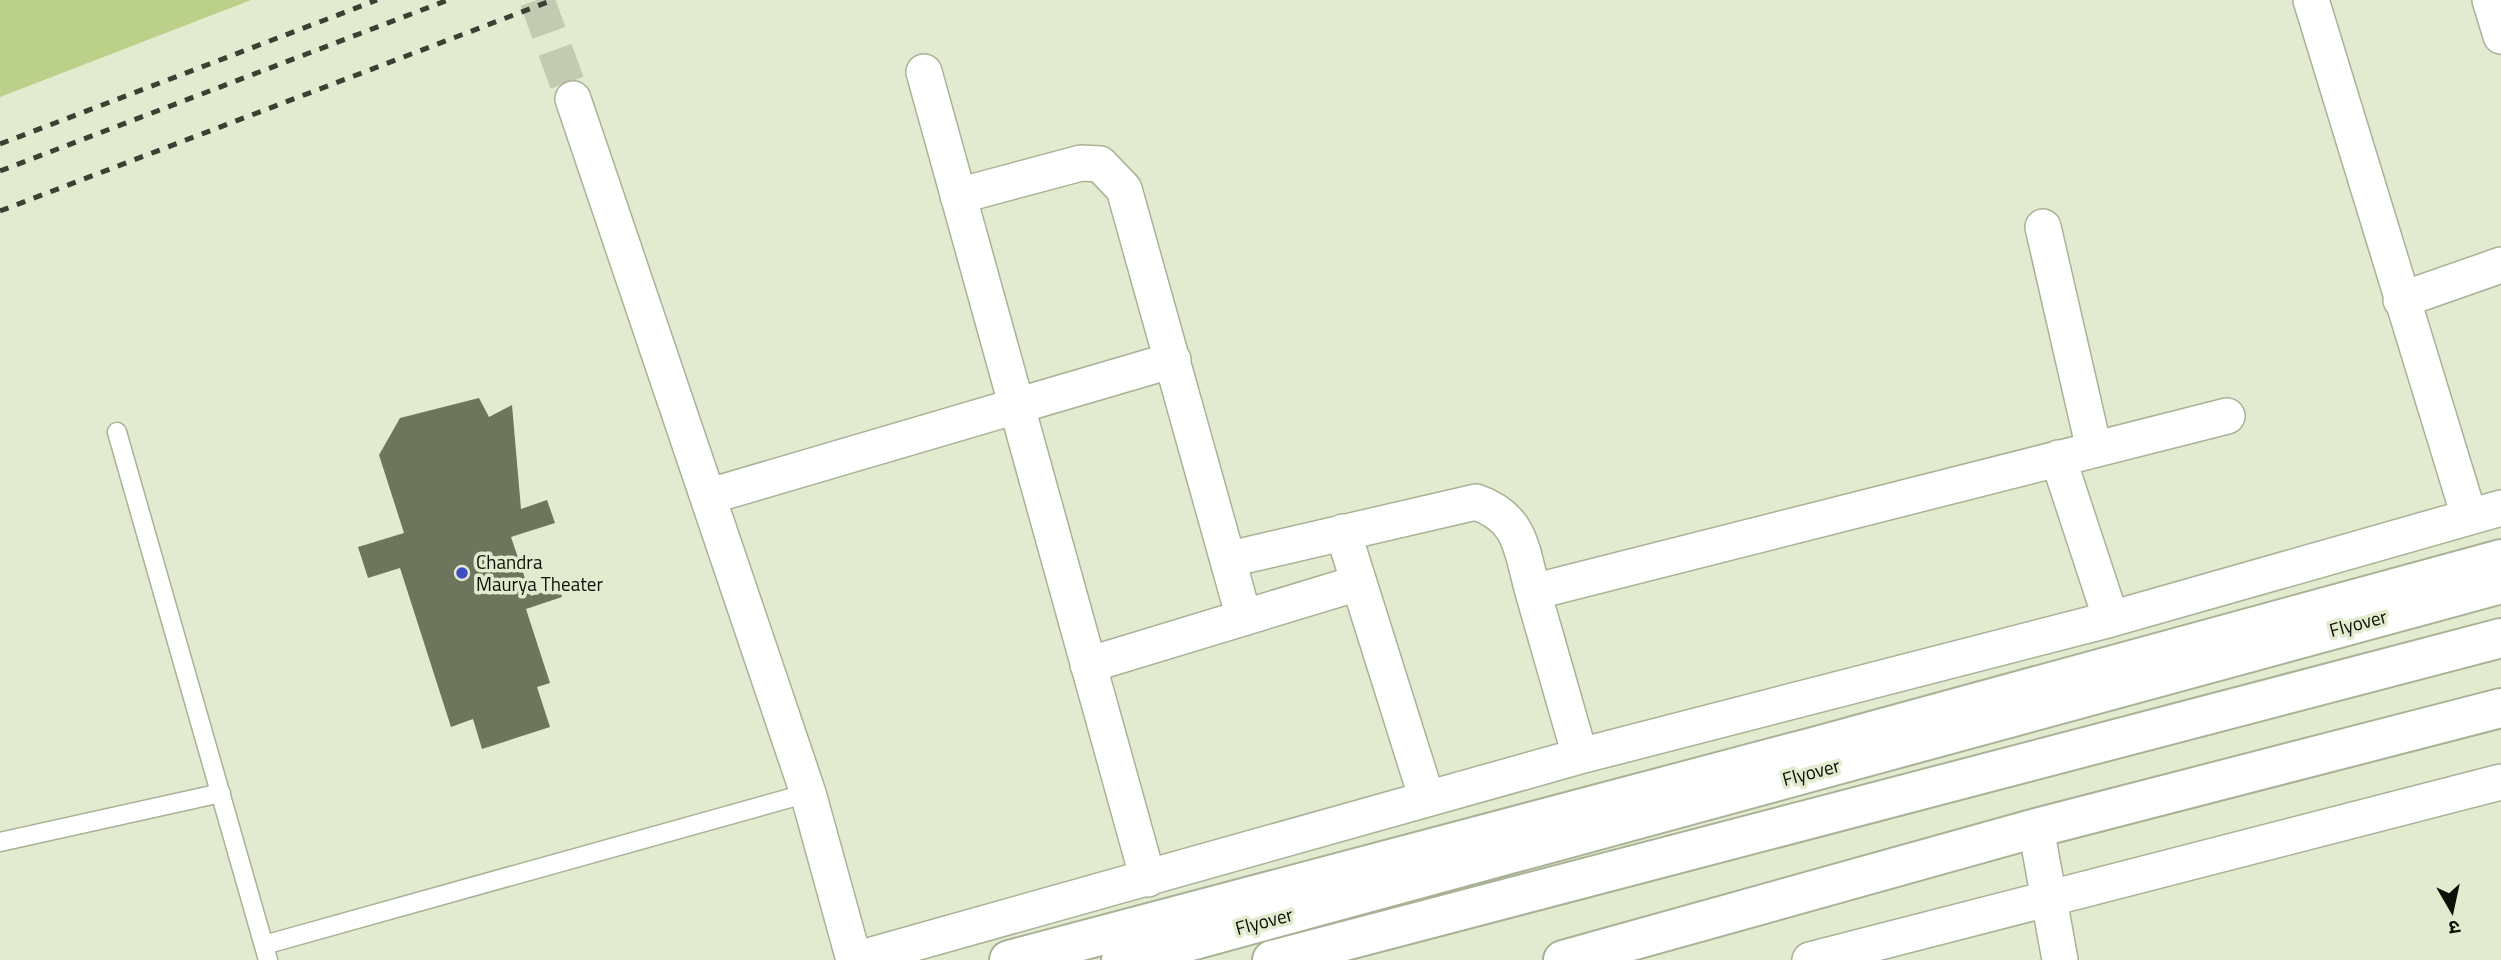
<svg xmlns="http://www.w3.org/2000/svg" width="2501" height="960" font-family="'Titillium Web','Noto Sans Devanagari',sans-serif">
  <rect width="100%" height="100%" fill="#e2ebcf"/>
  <!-- green -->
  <path fill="#bbd089" d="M0 0H251L0 97Z"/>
  <!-- building -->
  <path fill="#6d755c" d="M479 398 489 417 512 405 521 509 547 500 555 523 511 537 531 596 559 587 562 597 526 609 550 683 537 687 550 727 482 749 473 719 451 727 400 568 368 578 358 547 404 533 379 455 400 418Z"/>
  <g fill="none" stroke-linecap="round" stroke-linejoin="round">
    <!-- street-tunnel -->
    <path stroke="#c2cab1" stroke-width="35" stroke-dasharray="35 18" stroke-linecap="butt" d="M537 0 573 99"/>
    <defs>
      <path id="lane" d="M117 432 268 960
        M0 842 221 793
        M264 945 808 793"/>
      <path id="street" d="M2311 0 2469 516
        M2490 0 2501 36
        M924 72 1148 879
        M573 99 808 793 854 960 1580 756 2111 619 2501 508
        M958 196 1081 163 1100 164 1124 189 1244 618
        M2043 227 2094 449
        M2401 300 2501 265
        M2058 458 2111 619
        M710 496 1173 360
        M1343 532 1427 799
        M1230 559 1476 502C1522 518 1521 549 1533 592L2227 416
        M1533 592 1580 756
        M1088 665 1358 583
        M2036 828 2060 960
        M1810 960 2501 782"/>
      <path id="secondary" d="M1009 960 1813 747 2501 559
        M1563 960 2036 828 2501 708"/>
      <path id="highway" d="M1121 960 2501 584
        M1272 960 2501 638"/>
    </defs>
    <!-- lane casing -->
    <use href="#lane" stroke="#a9b297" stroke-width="21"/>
    <!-- street casing -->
    <use href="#street" stroke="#a9b297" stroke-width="38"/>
    <!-- secondary casing -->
    <use href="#secondary" stroke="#a9b297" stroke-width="42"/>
    <!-- highway casing -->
    <use href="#highway" stroke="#a9b297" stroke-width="42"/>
    <!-- lane -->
    <use href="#lane" stroke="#fff" stroke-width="18"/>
    <!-- street -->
    <use href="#street" stroke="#fff" stroke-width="35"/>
    <!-- secondary -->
    <use href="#secondary" stroke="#fff" stroke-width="38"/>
    <!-- highway -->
    <use href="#highway" stroke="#fff" stroke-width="38"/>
    <!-- rail -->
    <path stroke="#3c4033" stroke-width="5" stroke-dasharray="9 9" stroke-linecap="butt" d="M0 144 377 0
      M0 171 448 0
      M0 211 553 0"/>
  </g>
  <!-- markers -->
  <circle fill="#3f4fc3" stroke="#e2ebcf" stroke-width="2.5" cx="462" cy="573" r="7"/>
  <g text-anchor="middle" stroke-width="7" stroke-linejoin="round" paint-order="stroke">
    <!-- poi labels -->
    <g font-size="19" fill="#0d1007" stroke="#e2ebcf" text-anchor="start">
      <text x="476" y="569">Chandra<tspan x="476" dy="22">Maurya Theater</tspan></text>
    </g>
    <!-- street labels -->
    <g font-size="19" fill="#0d1007" stroke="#e2ebcf">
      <text transform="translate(2358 623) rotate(-15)" y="7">Flyover</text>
      <text transform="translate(1811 772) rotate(-15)" y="7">Flyover</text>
      <text transform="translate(1264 921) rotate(-15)" y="7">Flyover</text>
    </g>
  </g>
  <!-- north arrow -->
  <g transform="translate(2452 911) rotate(171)" stroke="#e2ebcf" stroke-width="5" paint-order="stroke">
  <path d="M0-5L12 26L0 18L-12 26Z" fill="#0d1007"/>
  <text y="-10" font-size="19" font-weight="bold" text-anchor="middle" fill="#0d1007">उ</text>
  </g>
</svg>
